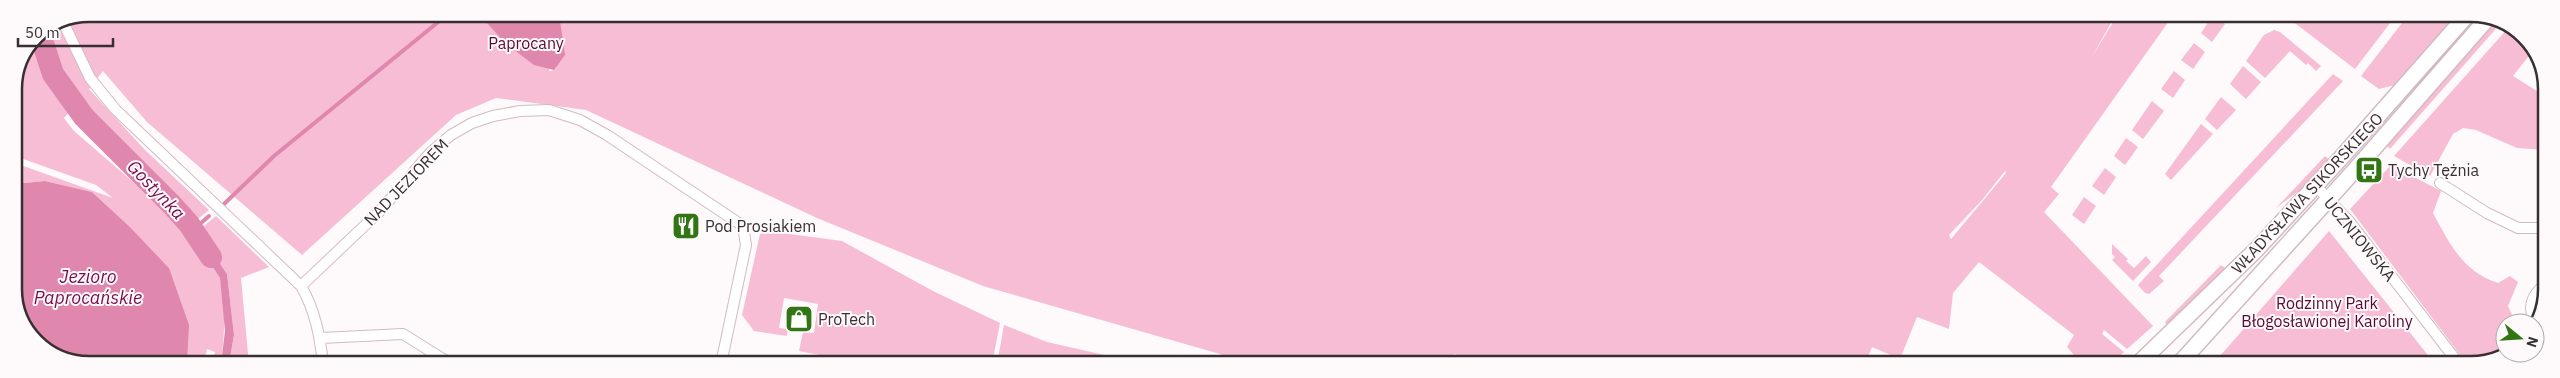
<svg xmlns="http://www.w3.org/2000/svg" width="2560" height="378" font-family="'IBM Plex Sans',sans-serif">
  <rect width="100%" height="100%" fill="#fef9fb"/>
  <!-- green -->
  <path fill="#f7bdd4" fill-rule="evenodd" d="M89 14H2116L2092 57 2118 14H2174L2051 187 2059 194 2044 212 2153 326 2127 349 2104 330 2102 334 2124 352 2110 364H2082L2067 347 2074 335 1979 262 1953 293 1949 329 1917 317 1900 359 1872 347 1865 364H1851L1837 358 1833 364 1810 356 1806 364H1766L1758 361 1751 364H1568L1566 361 1550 356 1529 364H1461L1456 354 1428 364H1238L1220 354 983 286 817 218 586 110 496 98 456 115 302 255 147 122 103 71 89 89 145 150 209 210 193 223 187 212 79 101 64 118 74 131 183 225C192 234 217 267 220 279 227 306 224 337 221 364H212L215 352 207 349 204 364H172L169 268 130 227 92 192 45 181 15 184V163L113 198 96 185 15 156 14 89 36 36ZM558 20 563 57 552 71H549ZM2005 171 2006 173 1951 239 1949 235 1982 200Z
    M2283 14H2397L2355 69Z
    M2409 14H2459L2395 85 2379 89 2361 76Z
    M2213 15 2225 24 2212 42 2201 33Z
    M2493 20 2501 23 2390 149 2385 144Z
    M2509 27 2521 33 2532 52 2513 76 2545 96V150L2517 148 2476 130 2463 128 2453 134 2430 176 2394 156Z
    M2274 30 2280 32 2321 66 2316 71 2308 63 2306 65 2290 51 2265 78 2246 61 2264 35Z
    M2194 43 2205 52 2193 69 2181 60Z
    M2243 66 2261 82 2246 99 2230 84Z
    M2174 71 2185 80 2173 98 2161 89Z
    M2333 74 2343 81 2159 276 2164 281 2149 294 2145 293 2138 285Z
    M2221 97 2236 110 2217 130 2205 119Z
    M2152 101 2164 111 2143 139 2132 130Z
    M2201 124 2213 134 2171 180 2165 174Z
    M2126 138 2138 147 2125 165 2114 156Z
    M2325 156 2331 161 2308 184 2276 208Z
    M2391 165 2441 191 2433 213C2450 244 2462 271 2498 283L2510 276 2518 282 2508 306 2516 323H2505V351L2467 364 2350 209Z
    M2105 168 2116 177 2104 195 2092 186Z
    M2084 197 2096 206 2084 224 2072 215Z
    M216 216 269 267 241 278 249 364H229L234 335 227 274 198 231Z
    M767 231 842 241 933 291 1000 323 992 364H850V361L799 351 803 332 814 333 818 304 784 298 779 328 788 329 787 336 754 331 742 315 760 234Z
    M2329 231 2435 364H2213Z
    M2112 244 2128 259 2126 261 2134 268 2146 256 2151 262 2133 281 2112 260 2115 257 2112 254Z
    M2237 257 2232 264 2167 326 2165 322 2221 265 2225 268Z
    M1004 325 1047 342 1144 364H997Z"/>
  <!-- water -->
  <path fill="#df87ad" d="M479 14H559L565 55 554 70 534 65 505 43Z
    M45 181 92 192 130 227 169 268 189 325 187 364H80L40 346 16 308 15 184Z
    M198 231 227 274 234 335 229 364H221L225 331 220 278 191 233Z"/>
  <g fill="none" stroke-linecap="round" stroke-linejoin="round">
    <!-- stream -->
    <path stroke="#df87ad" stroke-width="4" d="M223 205 274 156 448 14
      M193 230 209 216"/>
    <!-- river -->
    <path stroke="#df87ad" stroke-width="22" d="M40 34 53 74 84 117 172 205 189 224 211 257"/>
    <defs>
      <path id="street" d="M64 24 90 78 115 109 301 286C315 310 320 336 323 364
        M2440 183 2487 213 2518 228H2545
        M2316 186 2349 221 2459 364
        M301 286 379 212 431 152 451 135 472 123 493 116 520 111 549 110 580 120 607 135 743 226 746 245 721 364
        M2534 321C2527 306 2533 293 2546 284
        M321 338 403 334 451 364"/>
      <path id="secondary" d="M2138 364 2257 249 2340 159 2468 14
        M2179 364 2354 171 2488 18"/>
    </defs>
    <!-- street casing -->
    <use href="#street" stroke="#d1bbc3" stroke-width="12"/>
    <!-- secondary casing -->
    <use href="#secondary" stroke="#d1bbc3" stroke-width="18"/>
    <!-- street -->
    <use href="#street" stroke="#fff" stroke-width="10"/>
    <!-- secondary -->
    <use href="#secondary" stroke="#fff" stroke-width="15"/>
  </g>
  <!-- icons -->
  <defs>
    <symbol id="bus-square" viewBox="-11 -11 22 22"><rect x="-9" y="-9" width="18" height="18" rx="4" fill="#317514" stroke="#fef9fb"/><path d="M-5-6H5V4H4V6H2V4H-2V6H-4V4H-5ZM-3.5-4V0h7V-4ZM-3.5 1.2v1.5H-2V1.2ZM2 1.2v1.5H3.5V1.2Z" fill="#fff"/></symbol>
    <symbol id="restaurant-square" viewBox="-11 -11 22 22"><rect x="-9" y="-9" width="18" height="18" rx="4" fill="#317514" stroke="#fef9fb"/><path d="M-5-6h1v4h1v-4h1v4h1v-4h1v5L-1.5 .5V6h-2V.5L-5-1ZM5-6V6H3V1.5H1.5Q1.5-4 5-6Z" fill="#fff"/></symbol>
    <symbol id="shop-square" viewBox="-11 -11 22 22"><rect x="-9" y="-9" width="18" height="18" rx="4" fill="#317514" stroke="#fef9fb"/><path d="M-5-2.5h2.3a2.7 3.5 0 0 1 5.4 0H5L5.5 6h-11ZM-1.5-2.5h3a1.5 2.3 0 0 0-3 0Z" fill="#fff"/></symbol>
  </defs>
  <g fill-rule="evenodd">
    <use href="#bus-square" x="2353" y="154" width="32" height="32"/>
    <use href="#restaurant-square" x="670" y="210" width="32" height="32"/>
    <use href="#shop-square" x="783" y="303" width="32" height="32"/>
  </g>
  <g text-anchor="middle" stroke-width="4" stroke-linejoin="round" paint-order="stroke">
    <!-- park labels -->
    <g font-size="16" fill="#580935" stroke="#fef9fb">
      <text x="526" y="49">Paprocany</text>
      <text x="2327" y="309">Rodzinny Park<tspan x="2327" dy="18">Błogosławionej Karoliny</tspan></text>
    </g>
    <!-- poi labels -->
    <g font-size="16" fill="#382f33" stroke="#fef9fb" text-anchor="start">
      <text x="2388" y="176">Tychy Tężnia</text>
      <text x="705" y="232">Pod Prosiakiem</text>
      <text x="818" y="325">ProTech</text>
    </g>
    <!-- street labels -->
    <g font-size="16" fill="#382f33" stroke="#fef9fb">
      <text transform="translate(406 182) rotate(-46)" y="6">NAD JEZIOREM</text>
      <text transform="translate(2307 193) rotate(-47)" y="6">WŁADYSŁAWA SIKORSKIEGO</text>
      <text transform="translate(2360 239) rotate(51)" y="6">UCZNIOWSKA</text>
    </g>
    <!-- water labels -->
    <g font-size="18" font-style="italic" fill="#760c49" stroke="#fef9fb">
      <text transform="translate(156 190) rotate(46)" y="6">Gostynka</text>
      <text x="88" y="283">Jezioro<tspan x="88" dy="21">Paprocańskie</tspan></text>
    </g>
  </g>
  <!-- crop -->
  <path d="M0 0H2560V378H0ZM89 22H2471A67 67 0 0 1 2538 89V289A67 67 0 0 1 2471 356H89A67 67 0 0 1 22 289V89A67 67 0 0 1 89 22Z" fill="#fef9fb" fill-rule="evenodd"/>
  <path fill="none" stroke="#382f33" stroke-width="2.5" d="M89 22H2471A67 67 0 0 1 2538 89V289A67 67 0 0 1 2471 356H89A67 67 0 0 1 22 289V89A67 67 0 0 1 89 22Z"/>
  <!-- north arrow -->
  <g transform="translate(2520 338) rotate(108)"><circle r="24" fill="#fef9fb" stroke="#afa8ab"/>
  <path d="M0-4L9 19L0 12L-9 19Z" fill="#317514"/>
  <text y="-8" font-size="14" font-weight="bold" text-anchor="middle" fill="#382f33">N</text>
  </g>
  <!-- scale -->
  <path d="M18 38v8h95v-8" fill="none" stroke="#382f33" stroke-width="2.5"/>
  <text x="25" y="38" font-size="15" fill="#382f33" stroke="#fef9fb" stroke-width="4" paint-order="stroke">50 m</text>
</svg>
